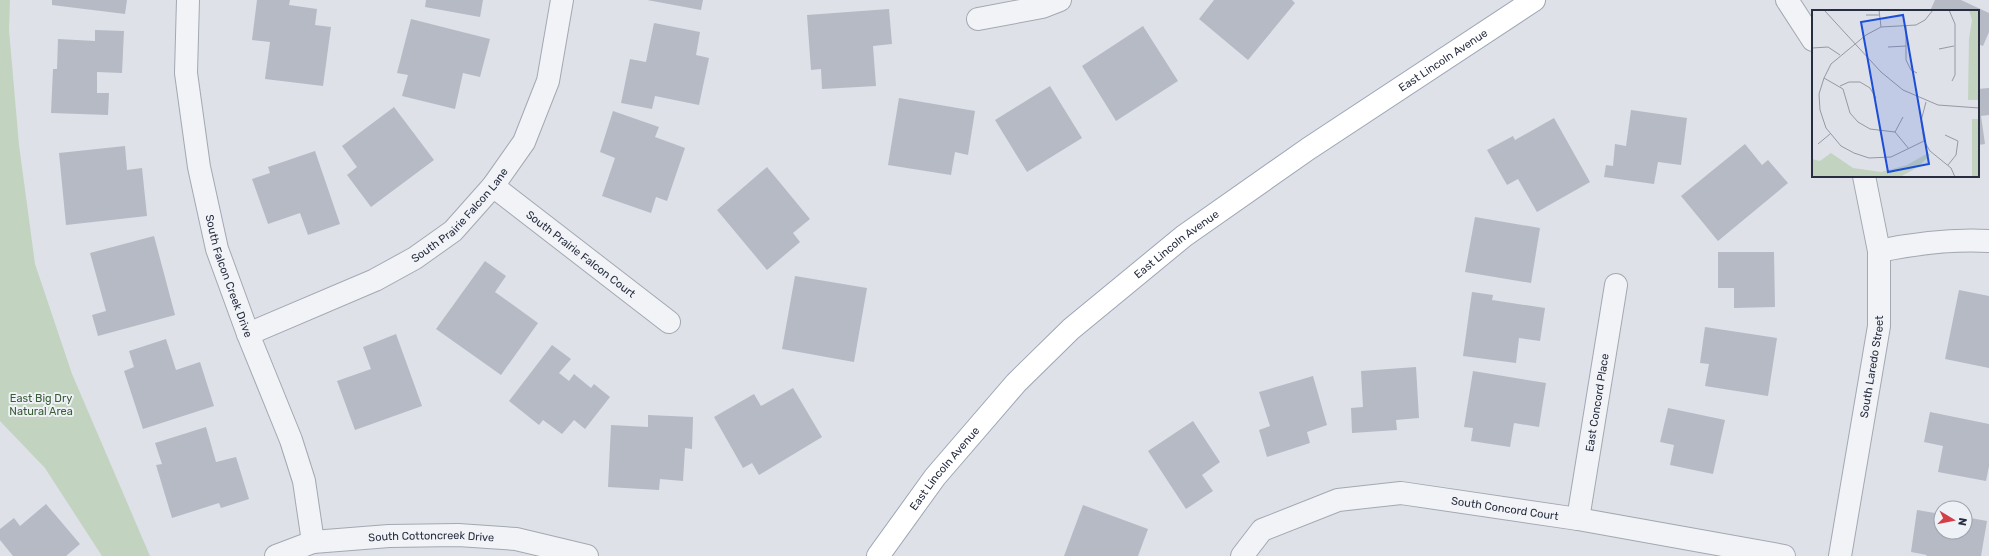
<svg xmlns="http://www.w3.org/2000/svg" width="1989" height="556" font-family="Rubik,sans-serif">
  <rect width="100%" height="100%" fill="#dee1e8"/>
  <!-- green -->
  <path fill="#c2d3bf" d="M0 0H10L9 30 19 145 35 264 72 374 150 556H102L45 468 0 421Z"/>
  <!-- building -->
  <path fill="#b5bac5" d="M52 0H127L125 14 52 5Z
    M257 0H290L289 5 317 9 315 25 331 27 323 86 265 79 270 42 252 40Z
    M426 0H483L480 17 425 7Z
    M647 0H703L701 10Z
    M1214 0H1292L1295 3 1248 60 1199 19Z
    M1935 0H1961L1989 13V32L1983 46 1978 44V11H1930Z
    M889 9 892 44 873 46 876 86 822 89 821 69 811 70 807 15Z
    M411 19 490 39 480 77 463 73 455 109 402 96 408 75 397 73Z
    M654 23 700 32 696 55 709 58 699 105 655 96 652 109 621 103 630 59 646 62Z
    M1143 26 1178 81 1116 121 1082 66Z
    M95 30 124 31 122 73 97 72V93H109L108 115 51 113 53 69H57L58 39 95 41Z
    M1050 86 1082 138 1027 172 995 120Z
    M1989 88V115L1981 116 1985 144 1978 145V89Z
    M899 98 975 111 968 155 955 152 951 175 888 165Z
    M394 107 434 160 371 207 347 175 357 167 342 146Z
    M1631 110 1687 118 1681 165 1658 162 1654 184 1604 177 1606 165 1613 166 1615 144 1626 146Z
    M613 111 659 127 655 137 685 148 667 201 656 197 651 213 602 196 615 158 600 152Z
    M1554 118 1590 182 1537 212 1518 179 1507 185 1487 150 1513 136 1515 140Z
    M1745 144 1762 165 1768 160 1788 183 1718 241 1681 196Z
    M125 146 127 170 142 168 147 216 66 225 59 153Z
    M315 151 340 224 308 235 300 213 268 224 252 179 270 173 268 167Z
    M767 167 810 219 793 233 800 242 767 270 717 210Z
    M1475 217 1540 228 1531 283 1465 272Z
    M154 236 175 315 98 336 92 315 106 311 90 253Z
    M1718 252H1774L1775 307 1734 308V288H1718Z
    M485 261 506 276 495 292 538 323 501 375 436 329Z
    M795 276 867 288 854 362 782 349Z
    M1959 290 1989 296V368L1945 359Z
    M1472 292 1493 295 1492 300 1545 308 1540 341 1519 338 1516 363 1463 356Z
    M1705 327 1777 338 1768 396 1705 386 1709 364 1700 363Z
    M396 334 422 406 355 430 337 381 371 369 363 347Z
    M166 339 176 370 200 362 214 406 143 429 124 371 134 367 129 351Z
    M552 345 571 359 559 373 569 381 574 374 591 388 594 384 610 397 585 429 574 420 562 434 543 420 539 425 509 401Z
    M1416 367 1419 418 1396 420 1397 430 1352 433 1351 408 1363 407 1361 371Z
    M1473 371 1546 383 1539 427 1514 423 1510 447 1471 441 1473 428 1464 427Z
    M1313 376 1327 425 1307 432 1310 443 1267 457 1259 430 1270 426 1259 392Z
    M793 388 822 437 759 475 752 463 743 468 714 417 754 394 761 406Z
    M1668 408 1725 420 1713 474 1670 465 1674 445 1660 442Z
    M1930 412 1989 424V466L1986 481 1938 472 1943 446 1924 442Z
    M648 415 693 417 692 449 685 448 683 481 660 479 659 490 608 487 611 425 648 427Z
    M1193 421 1220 462 1202 475 1213 491 1186 509 1148 451Z
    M206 427 216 462 236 457 249 499 221 508 219 503 172 518 156 465 162 464 155 443Z
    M46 504 80 544 66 556H13L0 540V529L14 518 20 526Z
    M1083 505 1148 529 1138 556H1064Z
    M1917 510 1941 514V532H1965V517L1987 521 1981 556H1926L1927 555 1911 552Z"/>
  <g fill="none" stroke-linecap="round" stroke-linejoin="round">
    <defs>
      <g id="street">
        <path id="s1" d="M188 0 186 73 199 167 217 249 248 334 291 440 304 481 313 542"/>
        <path d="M1787 0 1813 40"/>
        <path d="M978 19 1042 7 1060 0"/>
        <path id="s2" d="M493 186 669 322"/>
        <path d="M1879 251C1917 243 1951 239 1989 241"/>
        <path id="s3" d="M248 334 375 280 415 258 453 231 493 186 524 142 548 81 562 0"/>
        <path id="s4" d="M1578 519 1616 285"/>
        <path id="s5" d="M276 556 313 542 389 536 458 535 516 539 587 556"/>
        <path id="s6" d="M1242 556 1262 530 1338 500 1401 493 1578 519 1784 556"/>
        <path id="s7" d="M1840 556 1879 326V251L1864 176"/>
      </g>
      <g id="primary">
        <path id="s8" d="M878 556 935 477 1016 383 1071 329 1184 236 1308 149 1534 0"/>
      </g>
    </defs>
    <!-- street casing -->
    <use href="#street" stroke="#a3a8b2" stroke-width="24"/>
    <!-- primary casing -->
    <use href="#primary" stroke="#9da5b5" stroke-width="24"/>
    <!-- street -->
    <use href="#street" stroke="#f1f3f7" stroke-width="22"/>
    <!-- primary -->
    <use href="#primary" stroke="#fff" stroke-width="22"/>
  </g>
  <g text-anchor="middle" stroke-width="4" stroke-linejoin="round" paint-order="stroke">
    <!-- street labels -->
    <g font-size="11" fill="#272e40" stroke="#eef1f6">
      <text dy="4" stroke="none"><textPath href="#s8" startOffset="758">East Lincoln Avenue</textPath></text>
      <text dy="4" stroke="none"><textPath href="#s3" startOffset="246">South Prairie Falcon Lane</textPath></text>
      <text dy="4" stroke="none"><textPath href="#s8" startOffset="434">East Lincoln Avenue</textPath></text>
      <text dy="4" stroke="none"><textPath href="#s2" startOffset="111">South Prairie Falcon Court</textPath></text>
      <text dy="4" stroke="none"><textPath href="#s1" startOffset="281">South Falcon Creek Drive</textPath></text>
      <text dy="4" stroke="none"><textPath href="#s7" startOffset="192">South Laredo Street</textPath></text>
      <text dy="4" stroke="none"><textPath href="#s4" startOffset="118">East Concord Place</textPath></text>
      <text dy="4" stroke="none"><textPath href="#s8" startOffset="110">East Lincoln Avenue</textPath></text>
      <text dy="4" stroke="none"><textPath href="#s6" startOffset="283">South Concord Court</textPath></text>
      <text dy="4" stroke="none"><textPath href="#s5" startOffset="158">South Cottoncreek Drive</textPath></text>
    </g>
    <!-- park labels -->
    <g font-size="11" fill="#385c34" stroke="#eef1f6">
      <text x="41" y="402">East Big Dry<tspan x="41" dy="13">Natural Area</tspan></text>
    </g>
  </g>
  <!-- overview -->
  <g transform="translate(1812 10)">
    <rect width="167" height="167" fill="#dee1e8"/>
    <path d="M157 0H167V90H156L157 29 160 10ZM160 109H167V167H160ZM19 143 41 158 69 162 95 155 116 143 118 145 106 157 88 167H0V149L8 151Z" fill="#c2d3bf"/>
    <path fill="none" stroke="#9599a5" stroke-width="1" d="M12 0 69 62 91 80 126 95 167 98M67 0 69 17M137 0 143 14V65L140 71M54 5H67M94 16V50L99 60 105 63M76 37 94 36M0 38 16 37 28 45M127 39 142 36M12 68 31 79 38 103 46 112 58 119 83 122 97 139M28 76 37 72H48L58 78 64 88M114 92 109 111 112 131 118 141 139 158 143 167M83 122 91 107M133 125 146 131 144 145 136 155M112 131 79 147 57 148 42 143 29 136 14 118 8 100 7 84 12 68 19 54 54 25 69 17 104 15 113 10 121 0M6 134 18 124"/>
    <path fill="#1d4ed8" fill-opacity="0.15" stroke="#1d4ed8" stroke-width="2" d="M91 5 117 154 76 162 49 12Z"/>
    <rect width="167" height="167" fill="none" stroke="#272e40" stroke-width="2"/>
  </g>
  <!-- north arrow -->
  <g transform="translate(1953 520) rotate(100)"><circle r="19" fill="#eef1f6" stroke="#9ea3ad"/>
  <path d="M0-3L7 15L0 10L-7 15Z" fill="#d33e47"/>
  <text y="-6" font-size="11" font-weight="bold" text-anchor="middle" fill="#272e40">N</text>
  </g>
</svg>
